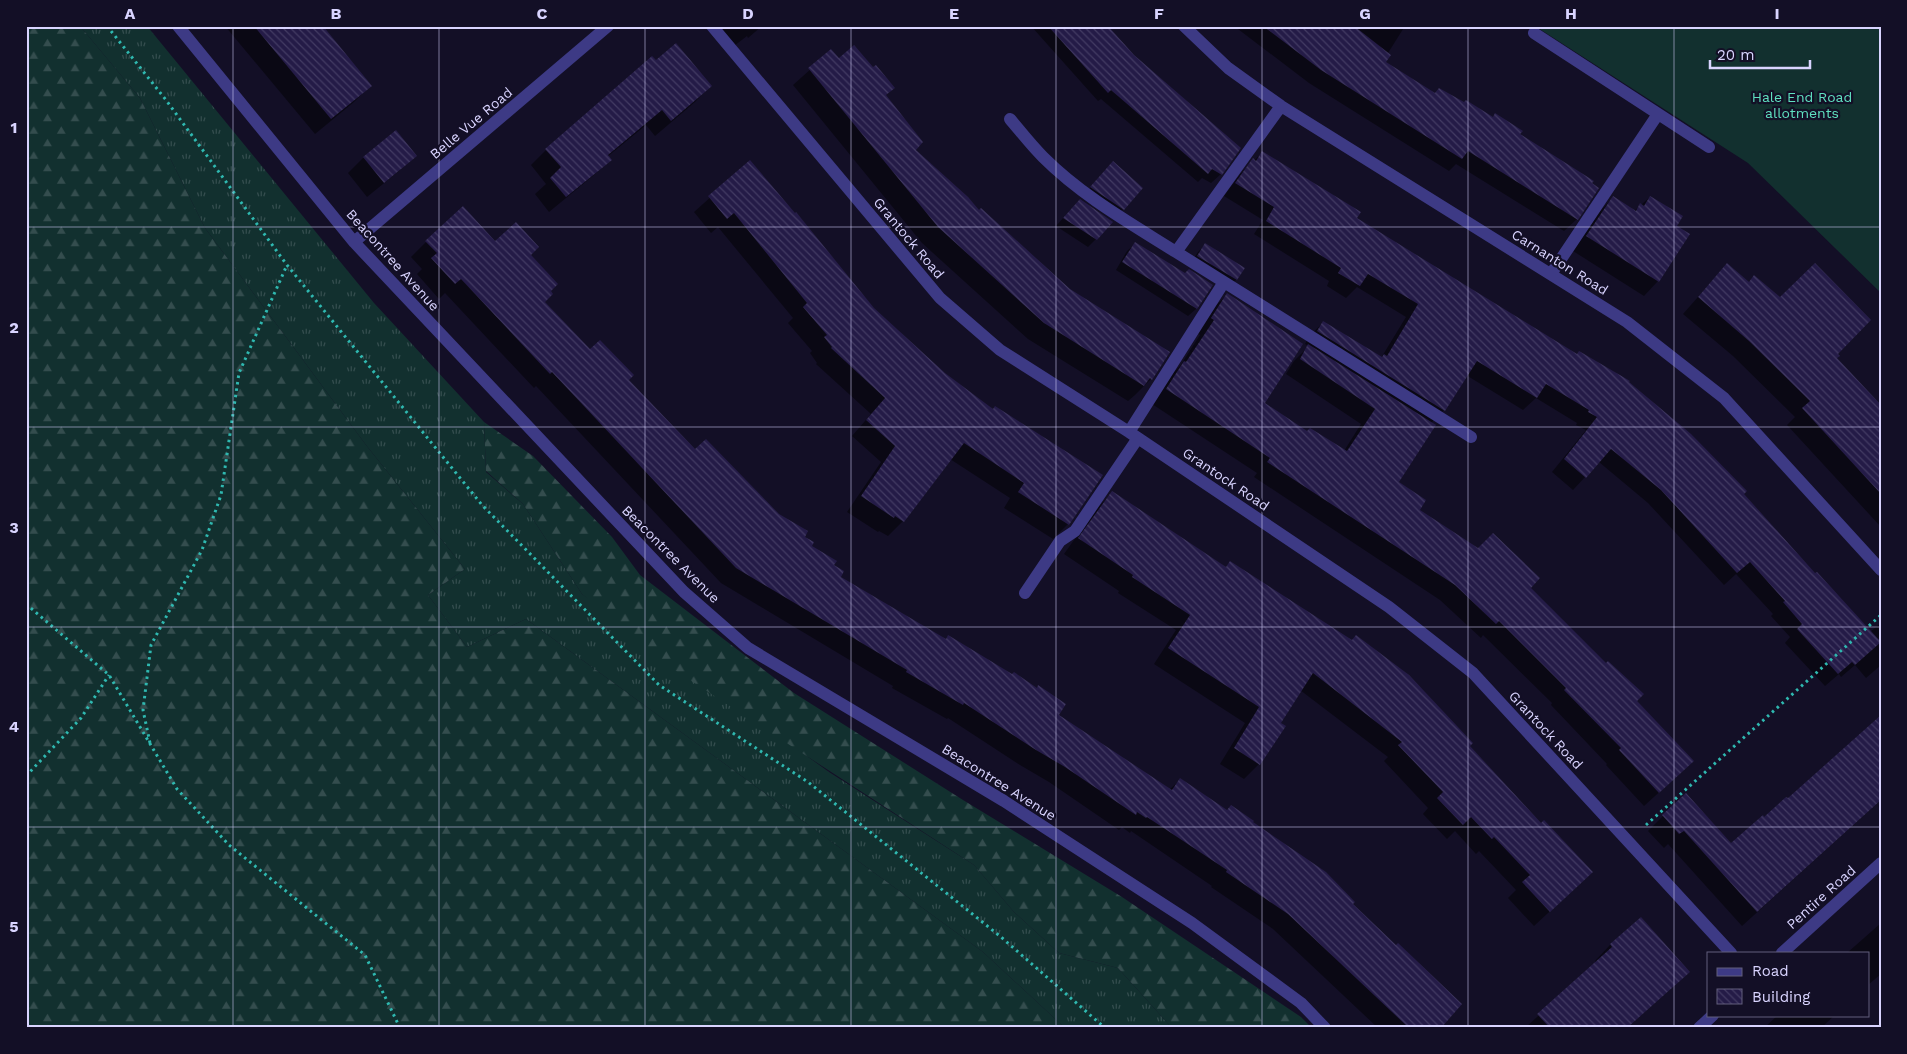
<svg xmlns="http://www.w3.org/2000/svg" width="1907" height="1054" font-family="'Work Sans',sans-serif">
  <defs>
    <pattern id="grass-tufts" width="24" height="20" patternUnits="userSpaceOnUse" patternTransform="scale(1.25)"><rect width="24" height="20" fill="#12302f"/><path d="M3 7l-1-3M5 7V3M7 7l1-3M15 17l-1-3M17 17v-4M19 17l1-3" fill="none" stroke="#344d4e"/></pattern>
    <pattern id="forest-firs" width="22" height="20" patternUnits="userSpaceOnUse" patternTransform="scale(1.25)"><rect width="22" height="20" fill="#12302f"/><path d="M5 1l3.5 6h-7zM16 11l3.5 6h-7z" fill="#344d4e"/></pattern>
    <pattern id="building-back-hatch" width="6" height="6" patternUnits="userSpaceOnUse" patternTransform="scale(1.25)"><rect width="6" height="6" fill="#241b47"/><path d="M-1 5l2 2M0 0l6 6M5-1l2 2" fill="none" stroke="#433b63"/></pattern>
  </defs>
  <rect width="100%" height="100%" fill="#130f26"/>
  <!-- grass -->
  <path fill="url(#grass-tufts)" d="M80 26H147L374 303 484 422 486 472 523 504 582 594 829 772 974 865 1014 912 1059 953 1118 968 1172 1028H1065L983 952 526 619 467 647 428 595 465 569 366 445 205 228 140 98Z"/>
  <!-- forest -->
  <path fill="url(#forest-firs)" d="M26 26H80L140 98 205 228 366 445 465 569 428 595 467 647 526 619 983 952 1065 1028H26Z
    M484 422 533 456 612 537 640 575 794 693 963 800 1122 897 1301 1017 1312 1028H1172L1118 968 1059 953 1014 912 974 865 673 669 582 594 523 504 486 471Z"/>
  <!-- garden -->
  <path fill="#12302f" d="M1535 26H1881V293L1748 163Z"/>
  <!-- shadow -->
  <path fill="#0007" d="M225 26H321L370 86 354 102 315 134Z
    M717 26H762L748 38 747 36 734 46Z
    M1031 26H1107L1221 174 1211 183 1202 178 1198 182 1101 99 1098 101Z
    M1234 26H1405L1388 53 1384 63 1434 94 1493 118 1518 135 1577 219 1564 231 1456 164 1449 171 1309 83Z
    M831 51 838 60 873 69 894 88 885 96 915 150 979 212 1069 290 1168 352 1151 379 1135 395 1128 401 1028 339 922 243 793 85Z
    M656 62 710 86 695 102 655 136 646 125 607 157 610 160 594 175 549 212 535 194 546 184 531 165 546 150Z
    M396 132 415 155 399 171 367 197 348 173 363 158Z
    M1262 153 1742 494 1815 575 1870 632 1881 623V665L1866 678 1855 665 1841 677 1839 674 1825 686 1785 643 1790 637 1771 616 1773 614 1736 574 1724 585 1648 503 1599 462 1573 490 1552 472 1586 430 1576 425 1577 423 1536 398 1523 410 1466 375 1444 410 1431 423 1397 483 1418 511 1529 588 1635 701 1677 776 1644 806 1606 765 1607 764 1551 705 1552 703 1483 635 1481 638 1440 600 1254 477 1257 473 1152 404 1169 377 1180 366 1200 335 1197 333 1212 309 1227 295 1263 403 1307 433 1344 451 1361 424 1286 374 1294 361 1309 346 1305 344 1310 335 1323 323 1381 358 1406 317 1357 287 1346 298 1327 286 1329 281 1254 234 1263 220 1224 196 1241 173Z
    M750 162 873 309 1068 524 1053 539 1004 508 1010 498 950 459 903 521 888 536 879 531 878 532 847 512 881 462 852 436 871 414 816 364 817 363 810 353 812 351 788 323 793 318 718 227 711 233 694 212Z
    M1105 170 1123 209 1115 217 1084 195Z
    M1650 197 1676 226 1688 234 1658 281 1644 296 1573 251 1599 212 1613 198 1634 211Z
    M1072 208 1096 239 1088 247 1056 226Z
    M426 242H495L529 255 550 291 543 302 590 351 628 380 695 451 778 515 803 537 810 546 833 565 839 577 945 640 948 636 1057 716 1169 790 1180 780 1226 811 1231 806 1351 904 1439 1028H1378L1273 929 1211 887 1212 886 1131 831 1130 833 1122 827 1119 830 1049 782 1020 765 948 718 947 719 892 688 893 686 721 583 536 386 534 388 445 293 439 299 417 274 422 269 411 257Z
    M1135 244 1186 274 1211 285 1196 309 1188 316 1116 270 1127 251Z
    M1205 245 1243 268 1236 280 1228 287 1190 264 1198 252Z
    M1727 264 1749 283 1780 299 1881 406V527L1787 425 1795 417 1733 356 1683 314Z
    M1112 493 1225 568 1230 563 1468 746 1576 887 1534 926 1508 898 1516 890 1479 851 1476 854 1455 831 1447 839 1423 814 1428 808 1384 761 1388 757 1300 690 1279 723 1284 726 1259 764 1244 779 1220 764 1245 723 1154 664 1176 630 1118 593 1119 591 1064 554 1097 508Z
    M1881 800 1742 926 1668 844 1664 848 1648 831 1663 816 1731 845 1764 819Z
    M1641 919 1688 972 1672 988 1627 1028H1525L1596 963 1595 961 1610 945Z
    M1881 923V974L1868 985V953H1847Z
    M1778 1015H1835L1821 1028H1764Z"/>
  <!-- building -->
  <path fill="url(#building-back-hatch)" d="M254 26H323L372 86 331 119Z
    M1048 26H1108L1134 55 1241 148 1222 175 1212 169 1208 174 1111 90 1108 93Z
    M1263 26H1354L1391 55 1386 62 1435 93 1439 88 1464 102 1466 100 1493 117 1495 113 1523 131 1520 134 1594 181 1592 183 1599 188 1578 220 1468 151 1462 159 1321 70Z
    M676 43 712 86 671 121 662 110 608 155 612 160 566 197 550 178 561 167 545 149 652 56 656 60Z
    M854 45 873 67 876 65 895 88 886 95 923 142 916 150 968 197 979 210 981 208 1070 289 1170 352 1152 380 1150 378 1144 386 1044 323 938 227 808 68 831 49 839 58Z
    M396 130 417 156 384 183 363 157Z
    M1262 151 1361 212 1357 218 1415 254 1577 354 1579 351 1630 381 1629 382 1691 434 1747 491 1744 494 1815 573 1817 572 1881 642 1855 665 1852 662 1838 674 1797 629 1802 624 1783 602 1785 601 1750 562 1737 573 1661 490 1611 449 1586 478 1564 459 1597 417 1588 412 1589 410 1546 384 1537 398 1477 361 1445 411 1317 331 1323 321 1382 357 1384 354 1387 356 1418 304 1368 274 1360 286 1338 273 1341 268 1266 221 1274 207 1235 183 1253 158 1256 161Z
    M750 160 795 213 796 212 874 308 945 373 993 409 995 406 1103 475 1069 525 1018 492 1024 483 964 443 904 522 895 516 894 518 861 496 895 446 866 420 885 398 831 348 832 347 824 337 827 335 803 307 807 303 734 213 727 219 708 196Z
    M1113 161 1143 188 1124 210 1090 187Z
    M1613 196 1636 211 1640 203 1644 206 1650 196 1683 216 1677 226 1690 234 1659 282 1586 236Z
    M1080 199 1113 222 1097 240 1063 218Z
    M463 206 495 241 516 222 539 247 531 255 558 284 551 291 553 294 545 302 590 349 600 340 634 375 629 380 695 449 706 439 779 514 808 531 805 537 814 542 812 546 837 561 834 565 844 571 841 577 946 639 948 635 1012 674 1014 672 1037 688 1038 685 1066 704 1059 715 1172 790 1180 778 1227 810 1231 805 1254 821 1253 822 1326 872 1355 902 1353 904 1396 945 1398 943 1462 1004 1441 1028H1409L1288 914 1226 872 1227 870 1147 817 1146 818 1137 812 1136 815 1065 767 1036 750 964 703 963 705 906 672 907 670 736 568 552 372 550 374 461 279 455 284 431 258 437 253 425 241Z
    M1135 242 1185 273 1189 269 1213 285 1197 309 1122 262Z
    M1205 243 1245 268 1237 280 1197 256Z
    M1727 263 1749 282 1754 275 1780 297 1815 263 1871 320 1838 354 1840 356 1837 358 1881 405V494L1802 408 1810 401 1749 341 1698 297Z
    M1227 293 1303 344 1265 403 1307 431 1310 428 1347 451 1375 409 1300 359 1308 344 1436 425 1399 482 1426 500 1420 510 1478 548 1493 533 1540 578 1531 588 1606 663 1608 661 1644 694 1637 701 1694 761 1659 793 1619 750 1621 748 1564 690 1566 688 1499 621 1496 624 1455 585 1267 462 1270 458 1166 389 1184 361 1186 362 1214 320 1211 318Z
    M1112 491 1226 567 1230 561 1352 640 1356 635 1409 675 1473 743 1470 746 1541 823 1544 820 1593 872 1550 912 1522 882 1530 875 1494 837 1492 839 1471 817 1463 825 1437 798 1443 792 1398 745 1402 742 1313 673 1281 723 1286 726 1260 765 1234 748 1259 707 1168 648 1190 615 1132 577 1133 575 1078 538Z
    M1881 715V800L1757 912 1684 831 1679 834 1662 815 1686 793 1731 843 1763 815 1764 817 1786 797 1788 798Z
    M1641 917 1690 972 1627 1028H1550L1537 1014 1612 947 1610 944Z"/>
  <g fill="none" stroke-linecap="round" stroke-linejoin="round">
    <!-- path -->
    <path stroke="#2fb8b0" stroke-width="3" stroke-dasharray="2.5 4" stroke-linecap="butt" d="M107 26 166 100 287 265 482 505 659 685 808 782 1001 937 1105 1028
      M26 604 109 675 177 789 229 845 365 955 400 1028
      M150 743 143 710 151 645 202 550 221 495 239 373 287 265
      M26 776 81 718 109 675
      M1646 825 1881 615"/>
    <!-- minor -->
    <path stroke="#3d3a85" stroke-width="12" d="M178 26 354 242 684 592 748 648 1004 801 1192 923 1301 1003 1325 1028
      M712 26 940 298 1000 350 1129 432 1389 607 1473 673 1731 953
      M1184 26 1228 68 1281 106 1627 322 1724 398 1881 570
      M1534 33 1709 147
      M1010 119C1021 132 1031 145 1043 157 1082 196 1130 223 1176 252
      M354 242 608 26
      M1551 274 1658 114
      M1224 282 1471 437
      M1129 432 1224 282 1176 252 1281 106
      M1025 593 1060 541 1075 531 1138 438
      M1782 953 1881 863
      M1699 1028 1713 1015"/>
  </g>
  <!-- grid -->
  <path fill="none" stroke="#d9d4ff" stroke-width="1" stroke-opacity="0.55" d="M233 26V1028M439 26V1028M645 26V1028M851 26V1028M1056 26V1028M1262 26V1028M1468 26V1028M1674 26V1028M26 227H1881M26 427H1881M26 627H1881M26 827H1881"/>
  <g text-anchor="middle" stroke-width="4.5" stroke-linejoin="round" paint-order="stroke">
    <!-- park labels -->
    <g font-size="14" fill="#5fe0c0" stroke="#130f26">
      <text x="1802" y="102">Hale End Road<tspan x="1802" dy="16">allotments</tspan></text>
    </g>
    <!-- street labels -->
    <g font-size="14" fill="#d9d4ff" stroke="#130f26">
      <text transform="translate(471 123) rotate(-40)" y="5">Belle Vue Road</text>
      <text transform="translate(909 238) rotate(50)" y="5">Grantock Road</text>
      <text transform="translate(393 260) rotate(48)" y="5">Beacontree Avenue</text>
      <text transform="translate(1560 262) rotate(32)" y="5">Carnanton Road</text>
      <text transform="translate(1226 479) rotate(34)" y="5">Grantock Road</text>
      <text transform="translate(671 554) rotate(45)" y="5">Beacontree Avenue</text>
      <text transform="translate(1546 730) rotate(47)" y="5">Grantock Road</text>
      <text transform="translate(999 782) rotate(32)" y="5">Beacontree Avenue</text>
      <text transform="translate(1821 897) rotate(-42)" y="5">Pentire Road</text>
    </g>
  </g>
  <!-- border -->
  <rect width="1907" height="1054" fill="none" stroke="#130f26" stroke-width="55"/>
  <!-- legend -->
  <rect x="1707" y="952" width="162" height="65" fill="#130f26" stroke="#625e7d"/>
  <rect x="1717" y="968" width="25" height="8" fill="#3d3a85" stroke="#625e7d"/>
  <text x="1752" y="976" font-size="15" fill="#d9d4ff">Road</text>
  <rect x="1717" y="989" width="25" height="15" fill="url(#building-back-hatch)" stroke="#625e7d"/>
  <text x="1752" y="1002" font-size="15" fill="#d9d4ff">Building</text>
  <!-- scale -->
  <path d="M1710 60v8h100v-8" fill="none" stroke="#d9d4ff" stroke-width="2.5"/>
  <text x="1717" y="60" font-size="15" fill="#d9d4ff" stroke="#130f26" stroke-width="4" paint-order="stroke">20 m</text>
  <rect x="28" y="28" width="1852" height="998" fill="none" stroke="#d9d4ff" stroke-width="2"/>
  <g font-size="16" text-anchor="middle" font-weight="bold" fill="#d9d4ff">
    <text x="130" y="19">A</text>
    <text x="336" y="19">B</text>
    <text x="542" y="19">C</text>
    <text x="748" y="19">D</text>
    <text x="954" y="19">E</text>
    <text x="1159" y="19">F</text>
    <text x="1365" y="19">G</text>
    <text x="1571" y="19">H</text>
    <text x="1777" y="19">I</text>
    <text x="14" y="133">1</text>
    <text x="14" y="333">2</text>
    <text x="14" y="533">3</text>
    <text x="14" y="732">4</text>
    <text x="14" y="932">5</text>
  </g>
</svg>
